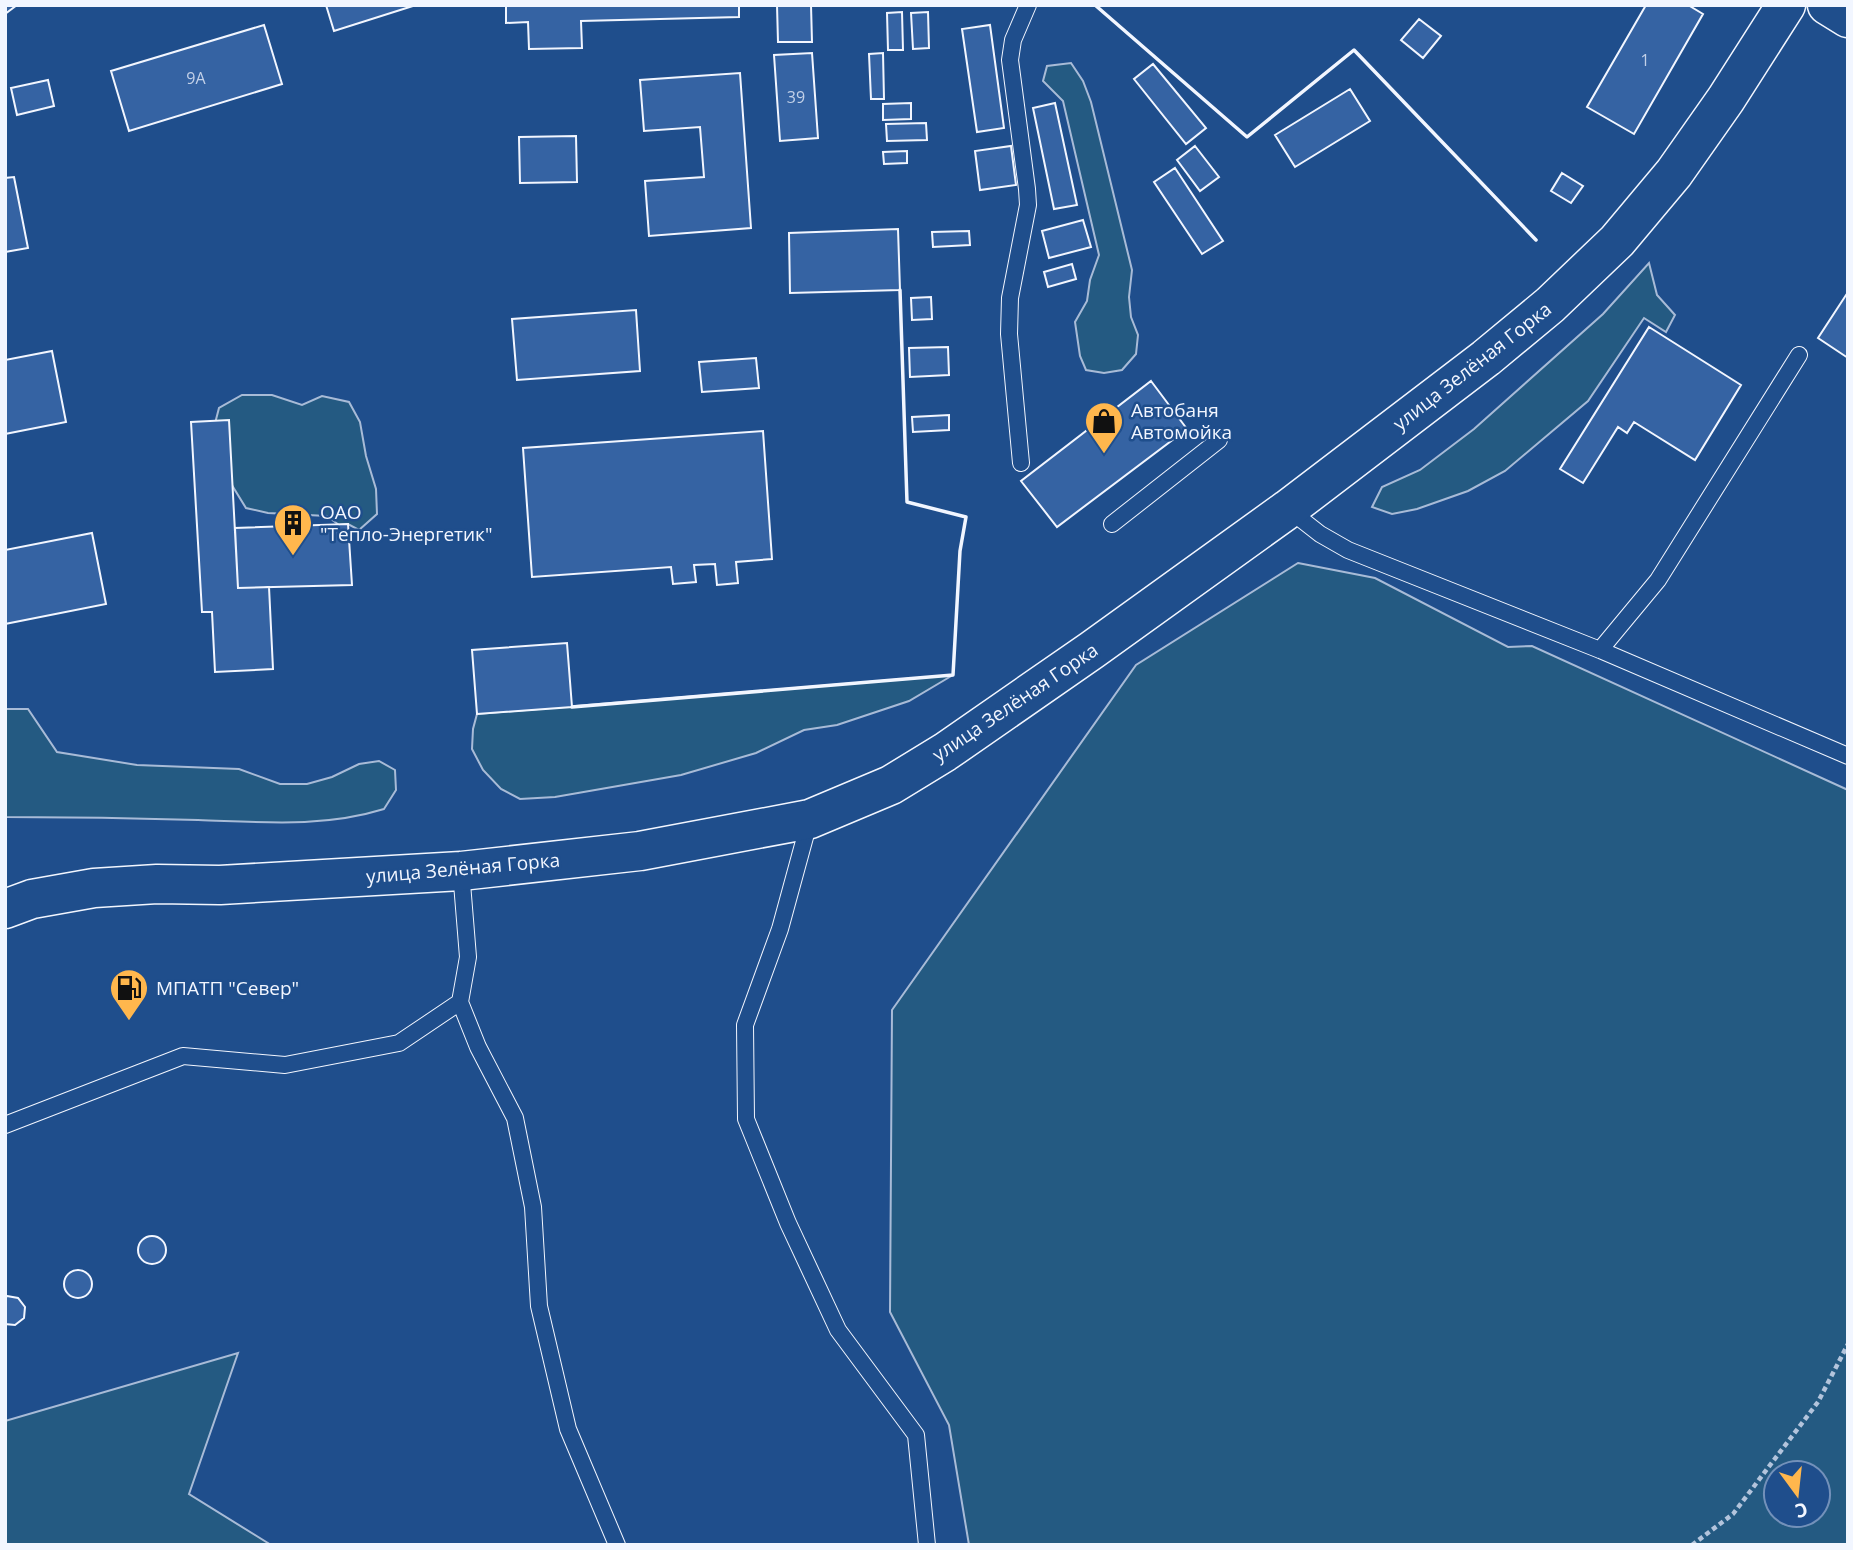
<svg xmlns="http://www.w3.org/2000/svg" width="1853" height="1550" font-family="'Open Sans',sans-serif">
  <rect width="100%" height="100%" fill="#1f4e8c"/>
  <!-- green -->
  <path fill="#245a82" stroke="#a8bbd7" stroke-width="2" fill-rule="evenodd" d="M1071 63 1083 81 1091 102 1132 270 1129 297 1131 317 1138 335 1136 354 1122 370 1104 373 1086 370 1080 356 1075 322 1087 301 1090 280 1099 255 1063 101 1043 81 1047 66Z
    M1649 263 1657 295 1675 315 1666 332 1644 318 1588 401 1505 471 1468 491 1417 509 1392 514 1372 507 1382 487 1420 470 1474 429 1603 314Z
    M242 395H272L302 405 322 396 349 402 360 422 366 456 376 489 377 514 359 530 348 524 339 525 327 516 268 513 246 508 230 482 212 435 219 408Z
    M1298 563 1375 578 1508 647 1532 646 1848 790V1545H969L949 1425 890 1312 892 1010 1136 665ZM1818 1473V1515H1776V1473Z
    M953 675 909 701 837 725 804 730 756 753 681 775 555 797 520 799 501 789 483 770 472 749 473 729 477 714Z
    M5 709H28L57 752 137 765 239 769 280 784H307L332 777 359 764 379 761 395 770 396 790 384 809C323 828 261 822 198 820 134 818 70 817 5 817Z
    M238 1353 189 1494 271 1545H5V1421Z"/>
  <!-- building -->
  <path fill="#3563a3" stroke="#f2f6ff" stroke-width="2" d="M5 5H17L5 14Z
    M326 5H416L334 31Z
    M506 5H739V17L581 21 582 48 529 49 528 22 506 23Z
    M777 5H811L812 42H778Z
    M1646 5H1688L1703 14 1634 134 1587 107Z
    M902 12 903 50H888L887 13Z
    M928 12 929 48 913 49 911 13Z
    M1419 19 1441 36 1423 58 1401 40Z
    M264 25 282 84 129 131 111 71Z
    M990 25 1004 128 977 132 962 29Z
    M812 53 818 138 780 141 774 55Z
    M883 53 884 99H871L869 54Z
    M1153 64 1206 128 1186 144 1134 79Z
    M740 73 751 228 649 236 645 181 704 177 700 127 644 131 640 80Z
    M48 80 54 106 17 115 11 88Z
    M1350 89 1370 121 1295 167 1275 135Z
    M911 103V119L883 120V104Z
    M1055 103 1077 205 1054 209 1033 108Z
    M926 123 927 140 887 141 886 124Z
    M576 136 577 182 520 183 519 137Z
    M1011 146 1016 185 980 190 975 151Z
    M1195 146 1219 177 1200 191 1177 160Z
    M907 151V163L884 164 883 152Z
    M1175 168 1223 241 1202 254 1154 182Z
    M1562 173 1583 186 1571 203 1551 191Z
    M14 177 28 248 5 252V178Z
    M1083 220 1091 247 1049 258 1042 231Z
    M898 229 900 290 790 293 789 233Z
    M969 231 970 245 933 247 932 232Z
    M1072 264 1076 279 1048 287 1044 272Z
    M1848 292V358L1818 338Z
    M931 297 932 319 912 320 911 298Z
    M636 310 640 371 517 380 512 319Z
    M1649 327 1741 385 1695 460 1634 422 1627 433 1618 427 1583 483 1560 469Z
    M948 347 949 375 910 377 909 348Z
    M52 351 66 422 5 434V360Z
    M756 358 759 388 702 392 699 362Z
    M1151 381 1187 429 1057 527 1021 481Z
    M949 415V430L913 432 912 417Z
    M229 420 238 588 269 587 273 669 215 672 212 612H202L191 422Z
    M763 431 772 559 736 562 738 583 717 585 715 564 694 565 696 582 673 584 671 567 532 577 523 448Z
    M348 524 352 585 238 588 235 528Z
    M92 533 106 604 5 624V550Z
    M567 643 572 707 477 714 472 650Z
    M138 1250a14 14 0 1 1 28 0a14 14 0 1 1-28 0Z
    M64 1284a14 14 0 1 1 28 0a14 14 0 1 1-28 0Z
    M7 1296 18 1298 25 1307 24 1318 15 1325 5 1324V1297Z"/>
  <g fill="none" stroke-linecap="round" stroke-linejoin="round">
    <defs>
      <path id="lane" d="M1021 463 1009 334 1010 298 1028 205 1027 189 1010 60 1013 40 1028 5
        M1288 509 1320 534 1348 550 1600 650 1848 756
        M1112 524 1219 440
        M1600 650 1658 580 1799 355
        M810 819 780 929 745 1025 746 1119 788 1223 838 1330 916 1435 927 1545
        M460 1002 478 1047 515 1118 533 1207 539 1306 568 1429 617 1545
        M5 1125 183 1056 285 1065 399 1043 460 1002 468 957 461 871"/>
      <path id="secondary" d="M1827 5 1848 18
        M5 909 32 899 94 888 157 884 220 885 461 871 640 851 810 819 891 785 945 752 1092 650 1288 509 1486 358 1550 305 1617 241 1674 173 1726 99 1786 5"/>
    </defs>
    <!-- lane casing -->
    <use href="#lane" stroke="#f2f6ff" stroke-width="18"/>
    <!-- secondary casing -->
    <use href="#secondary" stroke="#f2f6ff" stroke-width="41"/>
    <!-- path -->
    <path stroke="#b3c4dc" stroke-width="4.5" stroke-dasharray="5 3.5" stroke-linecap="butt" d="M1692 1545 1733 1514 1818 1402 1848 1344"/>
    <!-- lane -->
    <use href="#lane" stroke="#1f4e8c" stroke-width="16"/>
    <!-- secondary -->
    <use href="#secondary" stroke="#1f4e8c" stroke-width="38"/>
    <!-- wall -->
    <path stroke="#f2f6ff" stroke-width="3.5" d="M1095 5 1247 137 1354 50 1536 240
      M572 707 953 675 960 551 966 517 907 502 900 290"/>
  </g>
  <!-- icons -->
  <defs>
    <symbol id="shop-pin" viewBox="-11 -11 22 30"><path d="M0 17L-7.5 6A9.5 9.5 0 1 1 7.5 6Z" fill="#ffb74d" stroke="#1f4e8c"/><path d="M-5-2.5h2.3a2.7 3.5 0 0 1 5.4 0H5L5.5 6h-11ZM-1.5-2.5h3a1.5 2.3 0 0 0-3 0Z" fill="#111"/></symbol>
    <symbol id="building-pin" viewBox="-11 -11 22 30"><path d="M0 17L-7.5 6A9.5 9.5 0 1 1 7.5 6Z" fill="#ffb74d" stroke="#1f4e8c"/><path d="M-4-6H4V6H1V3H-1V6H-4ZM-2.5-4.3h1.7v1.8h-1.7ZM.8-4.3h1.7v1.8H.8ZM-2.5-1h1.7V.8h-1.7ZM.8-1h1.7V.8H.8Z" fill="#111"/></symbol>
    <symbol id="fuel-pin" viewBox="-11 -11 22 30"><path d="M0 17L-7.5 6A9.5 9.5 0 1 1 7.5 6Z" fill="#ffb74d" stroke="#1f4e8c"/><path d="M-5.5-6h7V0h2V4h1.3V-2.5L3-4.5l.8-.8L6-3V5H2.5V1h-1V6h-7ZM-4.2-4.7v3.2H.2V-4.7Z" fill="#111"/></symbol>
  </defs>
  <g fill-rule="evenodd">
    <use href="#shop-pin" x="1082" y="399" width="44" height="60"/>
    <use href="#building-pin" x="271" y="501" width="44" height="60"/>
    <use href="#fuel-pin" x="107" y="966" width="44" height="60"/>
  </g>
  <g text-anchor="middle" stroke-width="5" stroke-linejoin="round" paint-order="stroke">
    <!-- number labels -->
    <g font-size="16" fill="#c3d1e8">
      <text x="1645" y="66">1</text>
      <text x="196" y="84">9А</text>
      <text x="796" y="103">39</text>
    </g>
    <!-- street labels -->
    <g font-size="19" fill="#f2f6ff" stroke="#1f4e8c">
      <text transform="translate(1472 366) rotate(-38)" y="7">улица Зелёная Горка</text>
      <text transform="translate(1015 702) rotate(-34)" y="7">улица Зелёная Горка</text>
      <text transform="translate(463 868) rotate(-5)" y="7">улица Зелёная Горка</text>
    </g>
    <!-- poi labels -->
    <g font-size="19" fill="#f2f6ff" stroke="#1f4e8c" text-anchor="start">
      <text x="1131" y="417">Автобаня<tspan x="1131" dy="22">Автомойка</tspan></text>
      <text x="320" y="519">ОАО<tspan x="320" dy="22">"Тепло-Энергетик"</tspan></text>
      <text x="156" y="995">МПАТП "Север"</text>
    </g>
  </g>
  <!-- border -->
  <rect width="1853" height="1550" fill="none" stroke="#f2f6ff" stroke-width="14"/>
  <!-- north arrow -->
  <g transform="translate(1797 1494) rotate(165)"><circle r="33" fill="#1f4e8c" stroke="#7391ba" stroke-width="2"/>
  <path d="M0-5L12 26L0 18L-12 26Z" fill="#ffb74d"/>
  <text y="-10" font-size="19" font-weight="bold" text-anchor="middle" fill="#f2f6ff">С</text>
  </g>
</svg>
